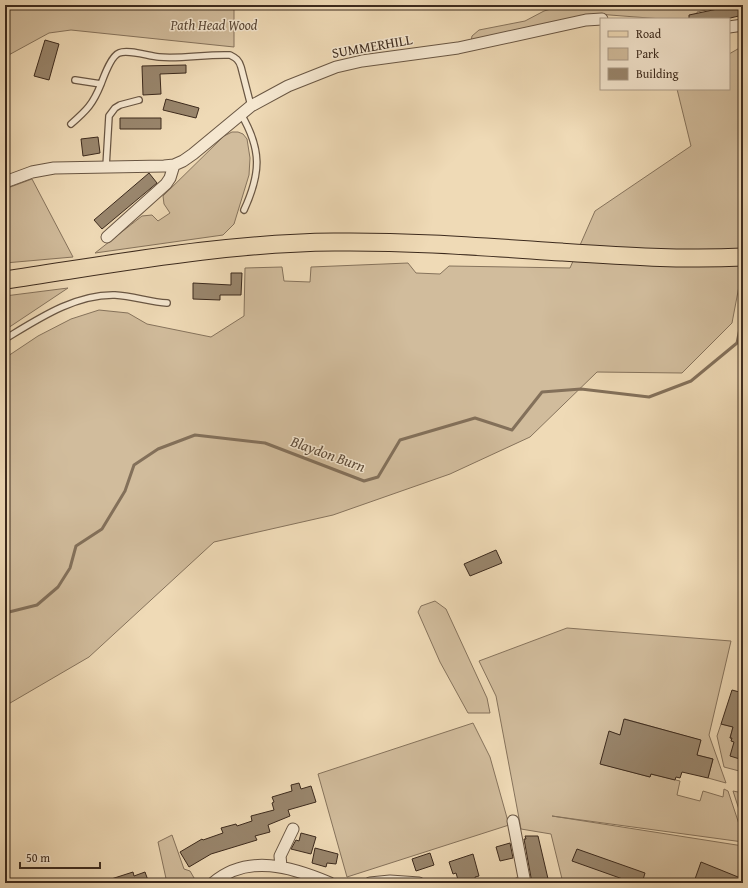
<svg xmlns="http://www.w3.org/2000/svg" width="748" height="888" font-family="'Gentium Book Plus',serif">
  <rect width="100%" height="100%" fill="#efdab6"/>
  <filter id="stains"><feTurbulence type="fractalNoise" baseFrequency=".005" numOctaves="4"/><feColorMatrix values="0 0 0 0 .2 0 0 0 0 .09 0 0 0 0 .02 0 0 0 .5 -.17"/></filter>
  <radialGradient id="worn" r=".72"><stop offset=".6" stop-color="#630" stop-opacity="0"/><stop offset="1" stop-color="#630" stop-opacity=".3"/></radialGradient>
  <!-- green -->
  <path fill="#d1bc9c" stroke="#86735c" d="M5 5H234V47L71 30 49 33 5 57Z
    M564 5H715L716 8 697 12 698 19H662L597 14 471 41 472 36 479 30 525 21 544 11Z
    M743 46V265L732 323 682 373 597 372 530 437 450 474 333 515 214 542 89 657 5 706V358L38 336 71 319 99 310 128 313 147 324 211 337 244 316 245 268 282 267 284 281 310 282 311 267 408 263 416 273 440 274 449 266 570 268 595 211 691 146 677 89H729V54Z
    M232 132H238L243 134 247 139 250 158 249 175 234 224 223 235 95 253 142 216 152 215 158 221 170 213 164 204 163 196 224 136Z
    M32 179 73 257 5 263V189Z
    M68 288 5 330V296Z
    M435 601 446 609 487 698 490 713H468L440 662 418 612 421 606Z
    M567 628 731 641 709 735 726 783 708 778 713 759 697 755 700 740 625 719 620 735 610 732 601 764 650 777 651 774 680 781 677 795 700 801 703 791 723 797 724 789 728 791 743 836V842L552 816 743 846V883H563L551 834 521 829 496 696 479 661Z
    M473 723 490 757 509 825 347 877 318 774Z
    M721 724 733 727 730 738H732L743 728V772L724 767 717 736Z
    M733 791 743 793 741 801H743V822Z
    M172 835 184 869 190 871 197 883H167L158 842Z"/>
  <g fill="none" stroke-linecap="round" stroke-linejoin="round">
    <!-- stream -->
    <path stroke="#83705a" stroke-width="3" d="M5 613 37 605 58 587 70 568 76 546 102 529 125 491 134 465 158 449 195 435 265 443 364 481 378 477 400 440 475 418 512 430 542 392 581 389 649 397 691 381 737 343 743 314"/>
  </g>
  <!-- building -->
  <path fill="#99866d" stroke="#3c2a1d" d="M726 5H743V15L726 19H689V15L727 7Z
    M45 40 59 44 49 80 34 76Z
    M186 65V73L160 74 161 94 143 95 142 66Z
    M166 99 199 108 196 118 163 110Z
    M120 118H161V129H120Z
    M98 137 100 153 83 156 81 139Z
    M149 173 157 183 102 229 94 220Z
    M231 273H242L241 295H220V300L193 299V283L231 285Z
    M496 550 502 563 470 576 464 564Z
    M732 690 743 693V760L730 756 734 742 731 741 732 738H730L733 727 721 724Z
    M624 719 701 740 697 755 713 759 708 778 682 772 680 778 676 777 675 780 651 774 650 777 600 764 609 731 620 735Z
    M299 783 301 789 311 786 316 802 288 810 290 816 268 825 270 832 255 836 257 840 211 854 189 867 180 852 202 839 203 840 223 833 221 828 236 824 237 826 252 821 251 816 274 810 272 803 274 802 272 797 292 791 291 785Z
    M301 833 316 837 311 854 291 849 296 840 299 841Z
    M525 836H538L549 883H532L524 839H526Z
    M510 843 513 858 500 861 496 847Z
    M315 848 338 854 336 864 327 863 326 867 312 863Z
    M577 849 645 873 642 883H634L572 861Z
    M430 853 434 865 416 871 412 859Z
    M473 854 479 876 475 877 476 883H459L456 873 453 874 449 862Z
    M701 862 743 879V883H705L695 879Z
    M133 872 134 876 145 872 149 883H105V881Z
    M517 878 518 883H510L509 880Z"/>
  <g fill="none" stroke-linecap="round" stroke-linejoin="round">
    <defs>
      <path id="lane" d="M75 80 101 84C104 76 111 56 119 53 128 49 148 56 159 57 182 59 206 54 230 55 236 58 239 60 241 67L251 106
        M241 114C262 150 261 173 244 210
        M71 124C87 110 93 104 101 84
        M106 167 109 116 115 108 120 105 139 100
        M5 339C38 319 75 294 115 295 133 296 150 302 167 303"/>
      <path id="street" d="M729 27 743 25
        M5 182 32 172 54 168 164 166 174 165 183 161 193 154 251 106 288 86 336 67 362 61 458 48 586 20 602 19
        M107 237 166 184 170 178 174 165
        M513 821 525 883
        M281 866 280 856 293 829
        M213 883C248 853 292 867 330 883
        M370 883 390 881 419 883"/>
      <path id="primary" d="M5 280C114 264 224 243 334 242 410 241 485 247 561 252 622 256 682 260 743 257"/>
    </defs>
    <!-- lane casing -->
    <use href="#lane" stroke="#695643" stroke-width="8"/>
    <!-- street casing -->
    <use href="#street" stroke="#695643" stroke-width="13"/>
    <!-- primary casing -->
    <use href="#primary" stroke="#3c2a1d" stroke-width="19"/>
    <!-- lane -->
    <use href="#lane" stroke="#f5e7d0" stroke-width="5.5"/>
    <!-- street -->
    <use href="#street" stroke="#f5e7d0" stroke-width="11"/>
    <!-- primary -->
    <use href="#primary" stroke="#efdab6" stroke-width="17"/>
  </g>
  <g text-anchor="middle" stroke-width="3" stroke-linejoin="round" paint-order="stroke">
    <!-- park labels -->
    <g font-size="14" font-style="italic" fill="#5a4736" stroke="#f5e7d0">
      <text x="214" y="30">Path Head Wood</text>
    </g>
    <!-- street labels -->
    <g font-size="14" fill="#3c2a1d" stroke="#f5e7d0">
      <text transform="translate(372 46) rotate(-10)" y="5">SUMMERHILL</text>
    </g>
    <!-- water labels -->
    <g font-size="15" font-style="italic" fill="#5f4d3b" stroke="#f5e7d0">
      <text transform="translate(328 454) rotate(20)" y="5">Blaydon Burn</text>
    </g>
  </g>
  <!-- margin -->
  <rect width="748" height="888" fill="none" stroke="#efdab6" stroke-width="20"/>
  <rect x="6" y="6" width="736" height="876" fill="none" stroke="#3c2a1d" stroke-width="2"/>
  <rect x="10" y="10" width="728" height="868" fill="none" stroke="#3c2a1d"/>
  <!-- legend -->
  <rect x="600" y="18" width="130" height="72" fill="#f5e7d0" stroke="#ab9b88"/>
  <rect x="608" y="31" width="20" height="6" fill="#efdab6" stroke="#ab9b88"/>
  <text x="636" y="38" font-size="12" fill="#3c2a1d">Road</text>
  <rect x="608" y="48" width="20" height="12" fill="#d1bc9c" stroke="#ab9b88"/>
  <text x="636" y="58" font-size="12" fill="#3c2a1d">Park</text>
  <rect x="608" y="68" width="20" height="12" fill="#99866d" stroke="#ab9b88"/>
  <text x="636" y="78" font-size="12" fill="#3c2a1d">Building</text>
  <!-- scale -->
  <path d="M20 862v6h80v-6" fill="none" stroke="#3c2a1d" stroke-width="2"/>
  <text x="26" y="862" font-size="12" fill="#3c2a1d" stroke="#f5e7d0" stroke-width="3" paint-order="stroke">50 m</text>
  <rect width="100%" height="100%" filter="url(#stains)"/>
  <rect width="100%" height="100%" fill="url(#worn)"/>
</svg>
